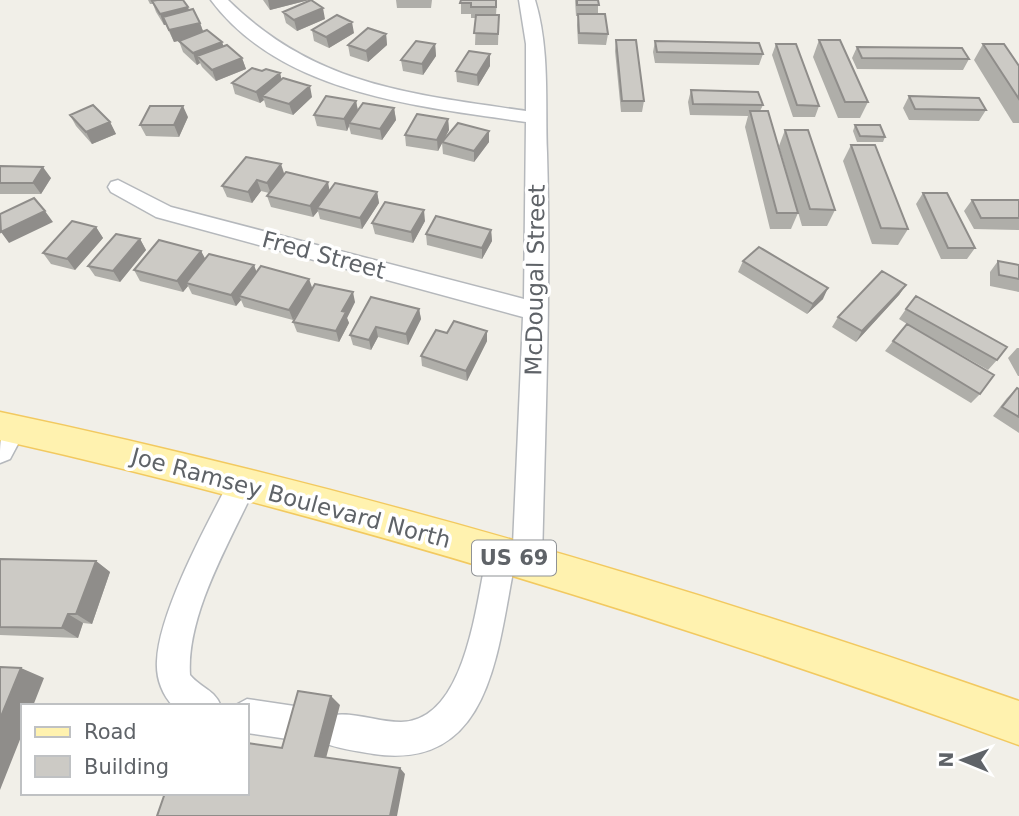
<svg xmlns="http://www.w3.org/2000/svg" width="1019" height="816" font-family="'DejaVu Sans',sans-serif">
  <rect width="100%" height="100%" fill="#f1efe8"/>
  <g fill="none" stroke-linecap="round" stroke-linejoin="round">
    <defs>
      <path id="minor" d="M211 0H228C315 86 411 94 526 111V44L519 0H535C550 49 545 103 547 153 551 289 545 426 542 562L538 572 527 576 516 572 514 567C497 651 491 771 374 754 356 751 338 749 322 742L317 730 322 718C346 708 375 722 401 722 466 721 476 603 487 554L491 544 502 540 513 545 523 317 156 217 111 192 108 187 111 182 118 180 171 207 524 299 526 122C419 106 282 95 211 0Z
        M13 418 22 421 26 429 10 459 0 463C0 445 0 424 13 418Z
        M242 472 252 476 256 485C231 540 186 614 190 675 202 689 214 689 221 706H173C162 694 156 678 157 661 159 611 208 522 232 476Z
        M247 699 301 707 313 712 318 724 313 736 301 741 247 733V706H234Z"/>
      <path id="major" d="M0 412C346 485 686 585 1019 701V745C686 624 346 518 0 440Z"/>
    </defs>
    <!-- minor casing -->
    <use href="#minor" stroke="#b5b8bc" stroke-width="3"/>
    <!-- major casing -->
    <use href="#major" stroke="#f2c960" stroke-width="3"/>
    <!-- minor -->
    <use href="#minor" fill="#fff" fill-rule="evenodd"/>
    <!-- major -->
    <use href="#major" fill="#fff2af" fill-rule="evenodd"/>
  </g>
  <!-- wall -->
  <path fill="#afaea9" d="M148 0H183L189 10 200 23 203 31 222 42 223 46 242 58 246 69 216 81 202 67 200 63 197 65 183 52 179 41 182 40 174 42 166 25H164L156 12 153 4H150Z
    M263 0H309L270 10Z
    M396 0H432L431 8H397Z
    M461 0H497L496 15H499L498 45H475L476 18H471V14H461Z
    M575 0H598V14L608 34 606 45 578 44 577 25 578 16H576Z
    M283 12 325 19 297 31 286 23Z
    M312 30 354 33 329 48 314 41Z
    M386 34 387 45 368 62 350 56 348 45Z
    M616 40 644 101 642 112H621L615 51Z
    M819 40 868 102 860 118H838L813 57Z
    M655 41 763 54 759 65 655 63 653 52Z
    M435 44 436 56 423 75 403 71 401 60Z
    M776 44 819 106 815 117H793L772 55Z
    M983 44 1019 66V123H1013L974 60Z
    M857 47 969 59 963 70 857 69 852 58Z
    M490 54V66L478 86 457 82 456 71Z
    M262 71 280 73 281 79 312 97 293 115 266 107 264 100 260 103 235 94 232 83Z
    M691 90 763 105 760 111 798 213 791 229H770L745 127 748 116 690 115 688 102Z
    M909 96 986 110 979 121 909 120 903 108Z
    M356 101 358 110 394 108 396 120 382 140 351 134 349 126 347 131 317 126 314 115Z
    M70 115 110 122 116 134 92 144 76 126Z
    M188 117 179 137 146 136 140 125Z
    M448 119 449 130 443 141 489 142 474 162 443 154 442 143 438 151 406 146 405 135Z
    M855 125 885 137 883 142H857L853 131Z
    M785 130 835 210 827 226H802L779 146Z
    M851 145 908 229 898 245 872 244 843 161Z
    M0 166 51 178 41 194H0Z
    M284 174 330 190 377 192 379 203 362 229 320 219 318 211 313 217 271 207 267 196 269 193 261 191 252 203 227 197 222 186Z
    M923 193 975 248 967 259H941L916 204Z
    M972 200H1019V230L974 229 964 211Z
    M425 221 413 243 375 234 372 223Z
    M96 227 103 238 75 270 51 264 43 253Z
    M491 230 492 241 482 259 427 245 426 234Z
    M140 239 146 250 120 282 95 276 88 266Z
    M201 251 205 259 254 265 256 272 355 302 347 318 349 323 339 342 297 332 293 322 302 306 293 320 244 307 241 300 236 306 192 294 188 286 183 292 140 281 134 270Z
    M743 261 823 299 807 314 738 272Z
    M998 261 1019 265V292L990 286V272Z
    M906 285 899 295 856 342 832 327 838 317Z
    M419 309 421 319 408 345 378 337 371 350 353 345 350 335Z
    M906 309 997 360 988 370 912 327 980 394 971 403 885 351 893 341 907 324 899 319Z
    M487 331V341L467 381 422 366 421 356 447 333Z
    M1017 348H1019V376H1018L1008 358Z
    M1017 388 1019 389V433L993 416 1007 398Z
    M0 559 96 561 110 572 92 624 83 623 78 638 0 635Z"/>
  <!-- shaded-wall -->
  <path fill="#8f8d8a" d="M268 0H309L270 10Z
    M188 7 192 18 164 25 160 14Z
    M323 8 325 19 297 31 294 20Z
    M352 22 354 33 329 48 326 37Z
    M200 23 204 34 174 42 169 30Z
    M386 34 387 45 368 62 366 51Z
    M222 42 226 53 197 56 200 63 197 65 193 53Z
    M435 44 436 56 423 75 422 64Z
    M490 54V66L478 86 477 75Z
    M242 58 246 69 216 81 212 70Z
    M280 73 283 85 262 96 264 100 260 103 256 92Z
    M310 86 312 97 293 115 289 104Z
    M356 101 358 112 349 123V126L347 131 344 119Z
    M183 106 188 117 179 137 174 125Z
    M394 108 396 120 382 140 380 129Z
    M448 119 449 130 438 151 437 140Z
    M110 122 116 134 92 144 86 132Z
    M489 131V142L474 162V151Z
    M281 164 285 176 271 194 267 183Z
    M43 167 51 178 41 194 33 183Z
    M257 180 261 191 252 203 248 192Z
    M328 182 330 193 317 208 318 211 313 217 310 206Z
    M377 192 379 203 362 229 360 218Z
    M424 210 425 221 413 243 411 232Z
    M45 211 53 222 9 243 1 232Z
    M96 227 103 238 75 270 67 259Z
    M491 230 492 241 482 259V248Z
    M140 239 146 250 120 282 113 271Z
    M201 251 207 262 186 283 188 286 183 292 177 281Z
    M254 265 258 276 239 296 241 300 236 306 231 295Z
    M309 279 313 290 293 320 289 310Z
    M906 285 899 295 856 342 862 331Z
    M828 288 823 299 807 314 813 304Z
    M353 292 355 302 347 318 349 323 339 342 336 331 342 311Z
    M419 309 421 319 408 345 406 334Z
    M376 327 378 337 371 350 369 340Z
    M487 331V341L467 381 466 371Z
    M96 561 110 572 92 624 76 614Z
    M68 614 83 623 78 638 62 628Z
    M21 668 44 678 33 706H23V732L0 790V719Z
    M331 696 340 705 325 762 315 756Z
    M400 768 405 774 397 816H390Z"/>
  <!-- building -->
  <path fill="#cccac5" stroke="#8f8d8a" stroke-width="2" d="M157 0H183L188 7 160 14 152 1Z
    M311 0 323 8 294 20 283 12Z
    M461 0H496V7H471V3H460Z
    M577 0H598L599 5H577Z
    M193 9 200 23 169 30 163 17Z
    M578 14H605L608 34 579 33Z
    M337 15 352 22 326 37 312 30Z
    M476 15H499L498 34 474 33Z
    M368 28 386 34 366 51 348 45Z
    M207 30 222 42 193 53 179 41Z
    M616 40H636L644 101H622Z
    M819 40H840L868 102H845Z
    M416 41 435 44 422 64 401 60Z
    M655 41 759 43 763 54 657 52Z
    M776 44H796L819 106 797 105Z
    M983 44H1004L1019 66V99Z
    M227 45 242 58 212 70 197 56Z
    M857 47 962 48 969 59 862 58Z
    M469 51 490 54 477 75 456 71Z
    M252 68 262 71 266 69 280 73 256 92 232 83Z
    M283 78 310 86 289 104 262 96Z
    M691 90 758 92 763 105 693 104Z
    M326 96 356 101 344 119 314 115Z
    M909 96 979 98 986 110 915 109Z
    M363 103 394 108 380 129 349 123Z
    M93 105 110 122 86 132 70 115Z
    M150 106H183L174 125H140Z
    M750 111H768L798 213H777Z
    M417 114 448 119 437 140 405 135Z
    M458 123 489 131 474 151 442 142Z
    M855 125H880L885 137 860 136Z
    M785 130H808L835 210 810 209Z
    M851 145H875L908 229 881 228Z
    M246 157 281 164 267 183 257 180 248 192 222 186Z
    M0 166 43 167 33 183H0Z
    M286 172 328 182 310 206 267 196Z
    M335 183 377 192 360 218 317 208Z
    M923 193H947L975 248H948Z
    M34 198 45 211 1 232 0 214Z
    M972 200H1019V218H981Z
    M385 202 424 210 411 232 372 223Z
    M436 216 491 230 482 248 426 234Z
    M72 221 96 227 67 259 43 253Z
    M116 234 140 239 113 271 88 266Z
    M159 240 201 251 177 281 134 270Z
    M759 247 828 288 813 304 743 261Z
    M209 254 254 265 231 295 186 283Z
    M998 261 1019 265V279L999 275Z
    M261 266 309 279 289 310 239 296Z
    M882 271 906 285 862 331 838 317Z
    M315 284 353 292 342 311 346 312 336 331 293 322Z
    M916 296 1007 347 997 360 906 309Z
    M371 297 419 309 406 334 376 327 369 340 350 335Z
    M454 321 487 331 466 371 421 356 436 330 447 333Z
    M907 324 994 375 980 394 893 341Z
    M1017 388 1019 389V417L1002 407Z
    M0 559 96 561 76 614H68L62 628 0 627Z
    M0 667 21 668 0 719Z
    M298 691 331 696 315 756 400 768 390 816H157L165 793H247V743L282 748Z"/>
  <g text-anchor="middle" stroke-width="7" stroke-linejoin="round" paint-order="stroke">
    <!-- shield labels -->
    <rect fill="#fff" stroke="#8f9295" stroke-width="2" x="472" y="540.5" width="84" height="35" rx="5"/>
    <g font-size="21" font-weight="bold" fill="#5f6368">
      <text x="514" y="565">US 69</text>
    </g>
    <!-- street labels -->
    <g font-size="23" fill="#5f6368" stroke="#fff">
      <text transform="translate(324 255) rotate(15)" y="8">Fred Street</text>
      <text transform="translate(535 280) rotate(-89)" y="8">McDougal Street</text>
      <text transform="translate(291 498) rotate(15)" y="8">Joe Ramsey Boulevard North</text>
    </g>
  </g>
  <!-- legend -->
  <rect x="21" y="704" width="228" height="91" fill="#ffffff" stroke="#bfc1c3" stroke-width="2"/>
  <rect x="35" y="727" width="35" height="10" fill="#fff2af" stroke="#bfc1c3" stroke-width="2"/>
  <text x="84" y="739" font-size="21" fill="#5f6368">Road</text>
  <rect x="35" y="756" width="35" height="21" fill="#cccac5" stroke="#bfc1c3" stroke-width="2"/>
  <text x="84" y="774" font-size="21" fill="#5f6368">Building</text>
  <!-- north arrow -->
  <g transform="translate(963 760) rotate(271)" stroke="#ffffff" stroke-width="5" paint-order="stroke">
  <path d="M0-5L12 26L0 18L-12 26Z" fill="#5f6368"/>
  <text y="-10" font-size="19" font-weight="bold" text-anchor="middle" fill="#5f6368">N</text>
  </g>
</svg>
